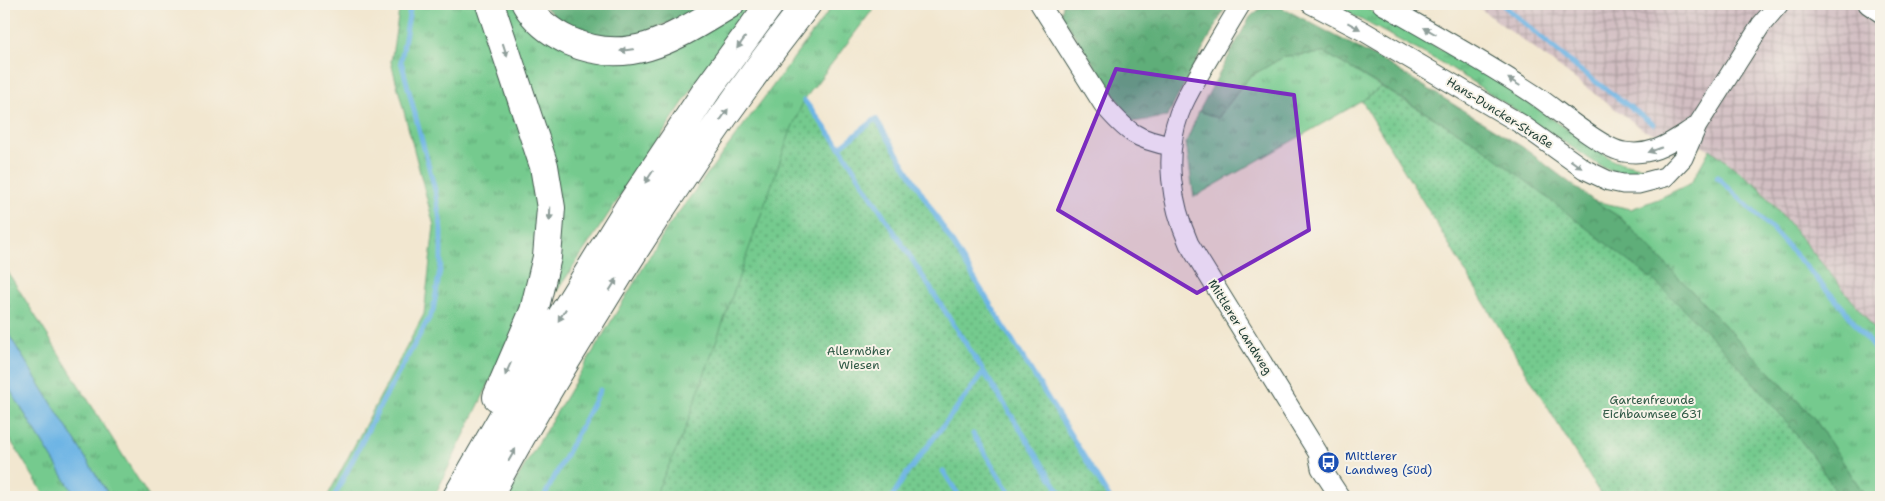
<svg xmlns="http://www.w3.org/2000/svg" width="1885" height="501" font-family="'Shantell Sans',sans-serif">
  <defs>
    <pattern id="industrial-grid" width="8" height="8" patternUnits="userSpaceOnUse" patternTransform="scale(1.25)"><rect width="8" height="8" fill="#d2bec2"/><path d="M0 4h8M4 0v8" fill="none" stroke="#aa9c9e"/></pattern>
    <pattern id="grass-tufts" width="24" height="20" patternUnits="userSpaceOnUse" patternTransform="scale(1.25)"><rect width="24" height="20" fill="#74ca8e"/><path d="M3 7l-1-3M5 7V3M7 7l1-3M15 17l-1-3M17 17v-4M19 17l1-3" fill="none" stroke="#5fa575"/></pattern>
    <pattern id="forest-crowns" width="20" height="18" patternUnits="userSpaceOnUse" patternTransform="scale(1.25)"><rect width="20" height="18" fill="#5fae79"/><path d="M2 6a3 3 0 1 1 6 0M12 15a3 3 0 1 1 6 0" fill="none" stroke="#4e8f64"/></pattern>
    <pattern id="park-dots" width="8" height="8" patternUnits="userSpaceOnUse" patternTransform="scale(1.25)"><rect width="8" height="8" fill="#74ca8e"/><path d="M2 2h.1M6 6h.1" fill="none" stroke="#5fa575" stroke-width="1.8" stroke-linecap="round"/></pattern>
  </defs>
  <rect width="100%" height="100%" fill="#f7f3e8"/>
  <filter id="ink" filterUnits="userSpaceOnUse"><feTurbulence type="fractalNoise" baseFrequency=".02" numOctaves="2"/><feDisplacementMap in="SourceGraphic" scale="10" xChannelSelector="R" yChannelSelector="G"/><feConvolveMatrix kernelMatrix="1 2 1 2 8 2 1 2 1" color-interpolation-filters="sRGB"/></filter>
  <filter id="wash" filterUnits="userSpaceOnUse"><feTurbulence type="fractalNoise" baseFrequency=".0096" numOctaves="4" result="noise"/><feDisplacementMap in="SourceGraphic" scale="20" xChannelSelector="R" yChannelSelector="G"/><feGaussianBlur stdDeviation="1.12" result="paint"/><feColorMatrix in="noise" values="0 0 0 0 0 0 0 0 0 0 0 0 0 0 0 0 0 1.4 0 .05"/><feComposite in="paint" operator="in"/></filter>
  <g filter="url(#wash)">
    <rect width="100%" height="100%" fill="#f2e7d0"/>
    <!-- industrial -->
    <path fill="url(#industrial-grid)" d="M1474 4H1881V338L1860 310 1758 186 1710 149 1645 131Z"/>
    <!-- grass -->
    <path fill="url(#grass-tufts)" stroke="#4a8461" d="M400 4H481L541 189 531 293 502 357 434 497H327L424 314 434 226 391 62Z
      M500 4H517L526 20 672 46 749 4 555 294H550L558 257Z
      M834 4H877L804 100 840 147 876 119 1109 497H506L667 228Z
      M1332 4H1359L1381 16 1488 75 1614 161 1639 167 1654 166 1653 172 1624 177 1602 167 1451 68Z
      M1325 53 1381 87 1362 101 1194 197 1186 143 1199 111 1218 118 1249 77 1285 56Z
      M1710 149 1758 186 1860 310 1881 338V497H1866L1814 418 1621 218 1594 201 1631 209 1658 199 1691 183Z
      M4 266 149 497H110L4 327Z
      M4 380 76 497H46L4 430Z"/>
    <!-- forest -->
    <path fill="url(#forest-crowns)" stroke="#3f7656" d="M542 4H706L694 12 631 39 597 40 565 25Z
      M1063 4H1227L1167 117 1132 122 1061 15Z
      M1277 5 1383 61 1521 146 1594 201 1621 218 1814 418 1866 497H1840C1789 417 1723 345 1653 280L1478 144 1325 53 1285 56 1249 77 1218 118 1199 111 1250 17 1263 6Z"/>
    <!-- park -->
    <path fill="url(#park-dots)" stroke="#4a8461" d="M1381 87 1478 144 1653 280C1723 345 1789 417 1840 497H1602L1362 101Z
      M804 100 840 147 876 119 1109 497H654L683 435 791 130Z"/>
    <!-- water -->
    <path fill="#6eb5e5" stroke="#46798c" d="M4 327 110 497H76L4 380Z"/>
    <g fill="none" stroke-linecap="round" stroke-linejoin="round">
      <!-- stream -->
      <path stroke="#6eb5e5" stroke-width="5" d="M1502 4 1577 68 1653 124
        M804 100 840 147 876 119 1109 497
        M840 147 984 372
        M1717 177 1771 228 1844 309 1881 358
        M973 434 1012 497
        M943 471 960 497
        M334 497 379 408 433 311 441 264V226L435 190 401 61 411 4
        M544 497 600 390
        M892 497 905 476 984 372 1063 497"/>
    </g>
  </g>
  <g filter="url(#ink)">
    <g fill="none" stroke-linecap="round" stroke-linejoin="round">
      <defs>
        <path id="street" d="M1040 4 1103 104C1126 131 1136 140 1172 146
          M1241 4C1228 25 1216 46 1204 66 1195 82 1185 97 1179 114 1164 156 1171 203 1189 244L1318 453 1321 468 1340 497
          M1311 4 1363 31 1521 124 1584 169 1609 181 1623 184H1638L1665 177 1683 158 1697 126 1761 25 1779 4
          M1382 4C1433 33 1485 62 1535 95 1556 109 1602 149 1624 152 1655 157 1672 141 1697 126
          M1868 4 1881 13"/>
        <path id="highway" d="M490 4 544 166 551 208 547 257 534 311 497 397
          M526 4C536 21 552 33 569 41 631 69 678 35 730 4
          M457 497 547 340 629 207 707 90 770 4
          M488 497C522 432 560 369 599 307 663 202 731 101 807 4"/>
      </defs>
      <!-- street casing -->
      <use href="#street" stroke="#3f564b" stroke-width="21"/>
      <!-- highway casing -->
      <use href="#highway" stroke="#3f564b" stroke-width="30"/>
      <!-- street -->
      <use href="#street" stroke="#fff" stroke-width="19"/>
      <!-- highway -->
      <use href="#highway" stroke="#fff" stroke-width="28"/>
    </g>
    <!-- one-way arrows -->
    <defs><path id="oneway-solid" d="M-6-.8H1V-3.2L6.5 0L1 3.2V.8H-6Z" transform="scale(1.25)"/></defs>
    <g fill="#8f9e9a">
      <use href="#oneway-solid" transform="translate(1354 26) rotate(28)"/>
      <use href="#oneway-solid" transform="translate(1430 31) rotate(-150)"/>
      <use href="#oneway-solid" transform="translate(741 43) rotate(126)"/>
      <use href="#oneway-solid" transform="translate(505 50) rotate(72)"/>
      <use href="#oneway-solid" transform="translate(627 50) rotate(172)"/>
      <use href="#oneway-solid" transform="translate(1514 82) rotate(-148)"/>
      <use href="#oneway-solid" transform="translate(724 115) rotate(-55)"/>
      <use href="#oneway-solid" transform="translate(1655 150) rotate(160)"/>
      <use href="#oneway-solid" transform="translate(1576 164) rotate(36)"/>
      <use href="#oneway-solid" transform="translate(649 177) rotate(123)"/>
      <use href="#oneway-solid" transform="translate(550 214) rotate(92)"/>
      <use href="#oneway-solid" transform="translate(613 285) rotate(-58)"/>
      <use href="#oneway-solid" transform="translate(562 315) rotate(122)"/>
      <use href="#oneway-solid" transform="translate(508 369) rotate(114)"/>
      <use href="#oneway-solid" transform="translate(512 455) rotate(-60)"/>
    </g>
  </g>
  <!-- marked area -->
  <path fill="#7b2cbf" fill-opacity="0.2" stroke="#7b2cbf" stroke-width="4" stroke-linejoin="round" d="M1116 69 1294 95 1309 230 1197 293 1058 210Z"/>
  <!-- icons -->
  <defs>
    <symbol id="bus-disc" viewBox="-11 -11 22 22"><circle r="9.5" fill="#1a4fb4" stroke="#f7f3e8"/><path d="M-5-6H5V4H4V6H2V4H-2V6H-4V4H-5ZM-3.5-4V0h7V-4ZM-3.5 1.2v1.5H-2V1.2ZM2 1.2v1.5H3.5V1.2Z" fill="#fff"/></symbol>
  </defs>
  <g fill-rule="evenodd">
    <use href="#bus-disc" x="1316" y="450" width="25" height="25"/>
  </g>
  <g text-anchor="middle" stroke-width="4" stroke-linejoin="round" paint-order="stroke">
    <!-- street labels -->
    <g font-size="12" fill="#1f3d34" stroke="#f7f3e8">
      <text transform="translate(1500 113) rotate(32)" y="4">Hans-Duncker-Straße</text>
      <text transform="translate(1240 327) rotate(58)" y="4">Mittlerer Landweg</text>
    </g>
    <!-- park labels -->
    <g font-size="12" fill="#305946" stroke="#f7f3e8">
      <text x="859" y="355">Allermöher<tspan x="859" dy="14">Wiesen</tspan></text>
      <text x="1652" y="404">Gartenfreunde<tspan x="1652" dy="14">Eichbaumsee 631</tspan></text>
    </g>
    <!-- transit labels -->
    <g font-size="12" fill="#164399" stroke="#f7f3e8" text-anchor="start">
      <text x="1345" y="460">Mittlerer<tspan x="1345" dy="14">Landweg (Süd)</tspan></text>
    </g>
  </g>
  <!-- margin -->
  <rect width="1885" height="501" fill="none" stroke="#f7f3e8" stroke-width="20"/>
</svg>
